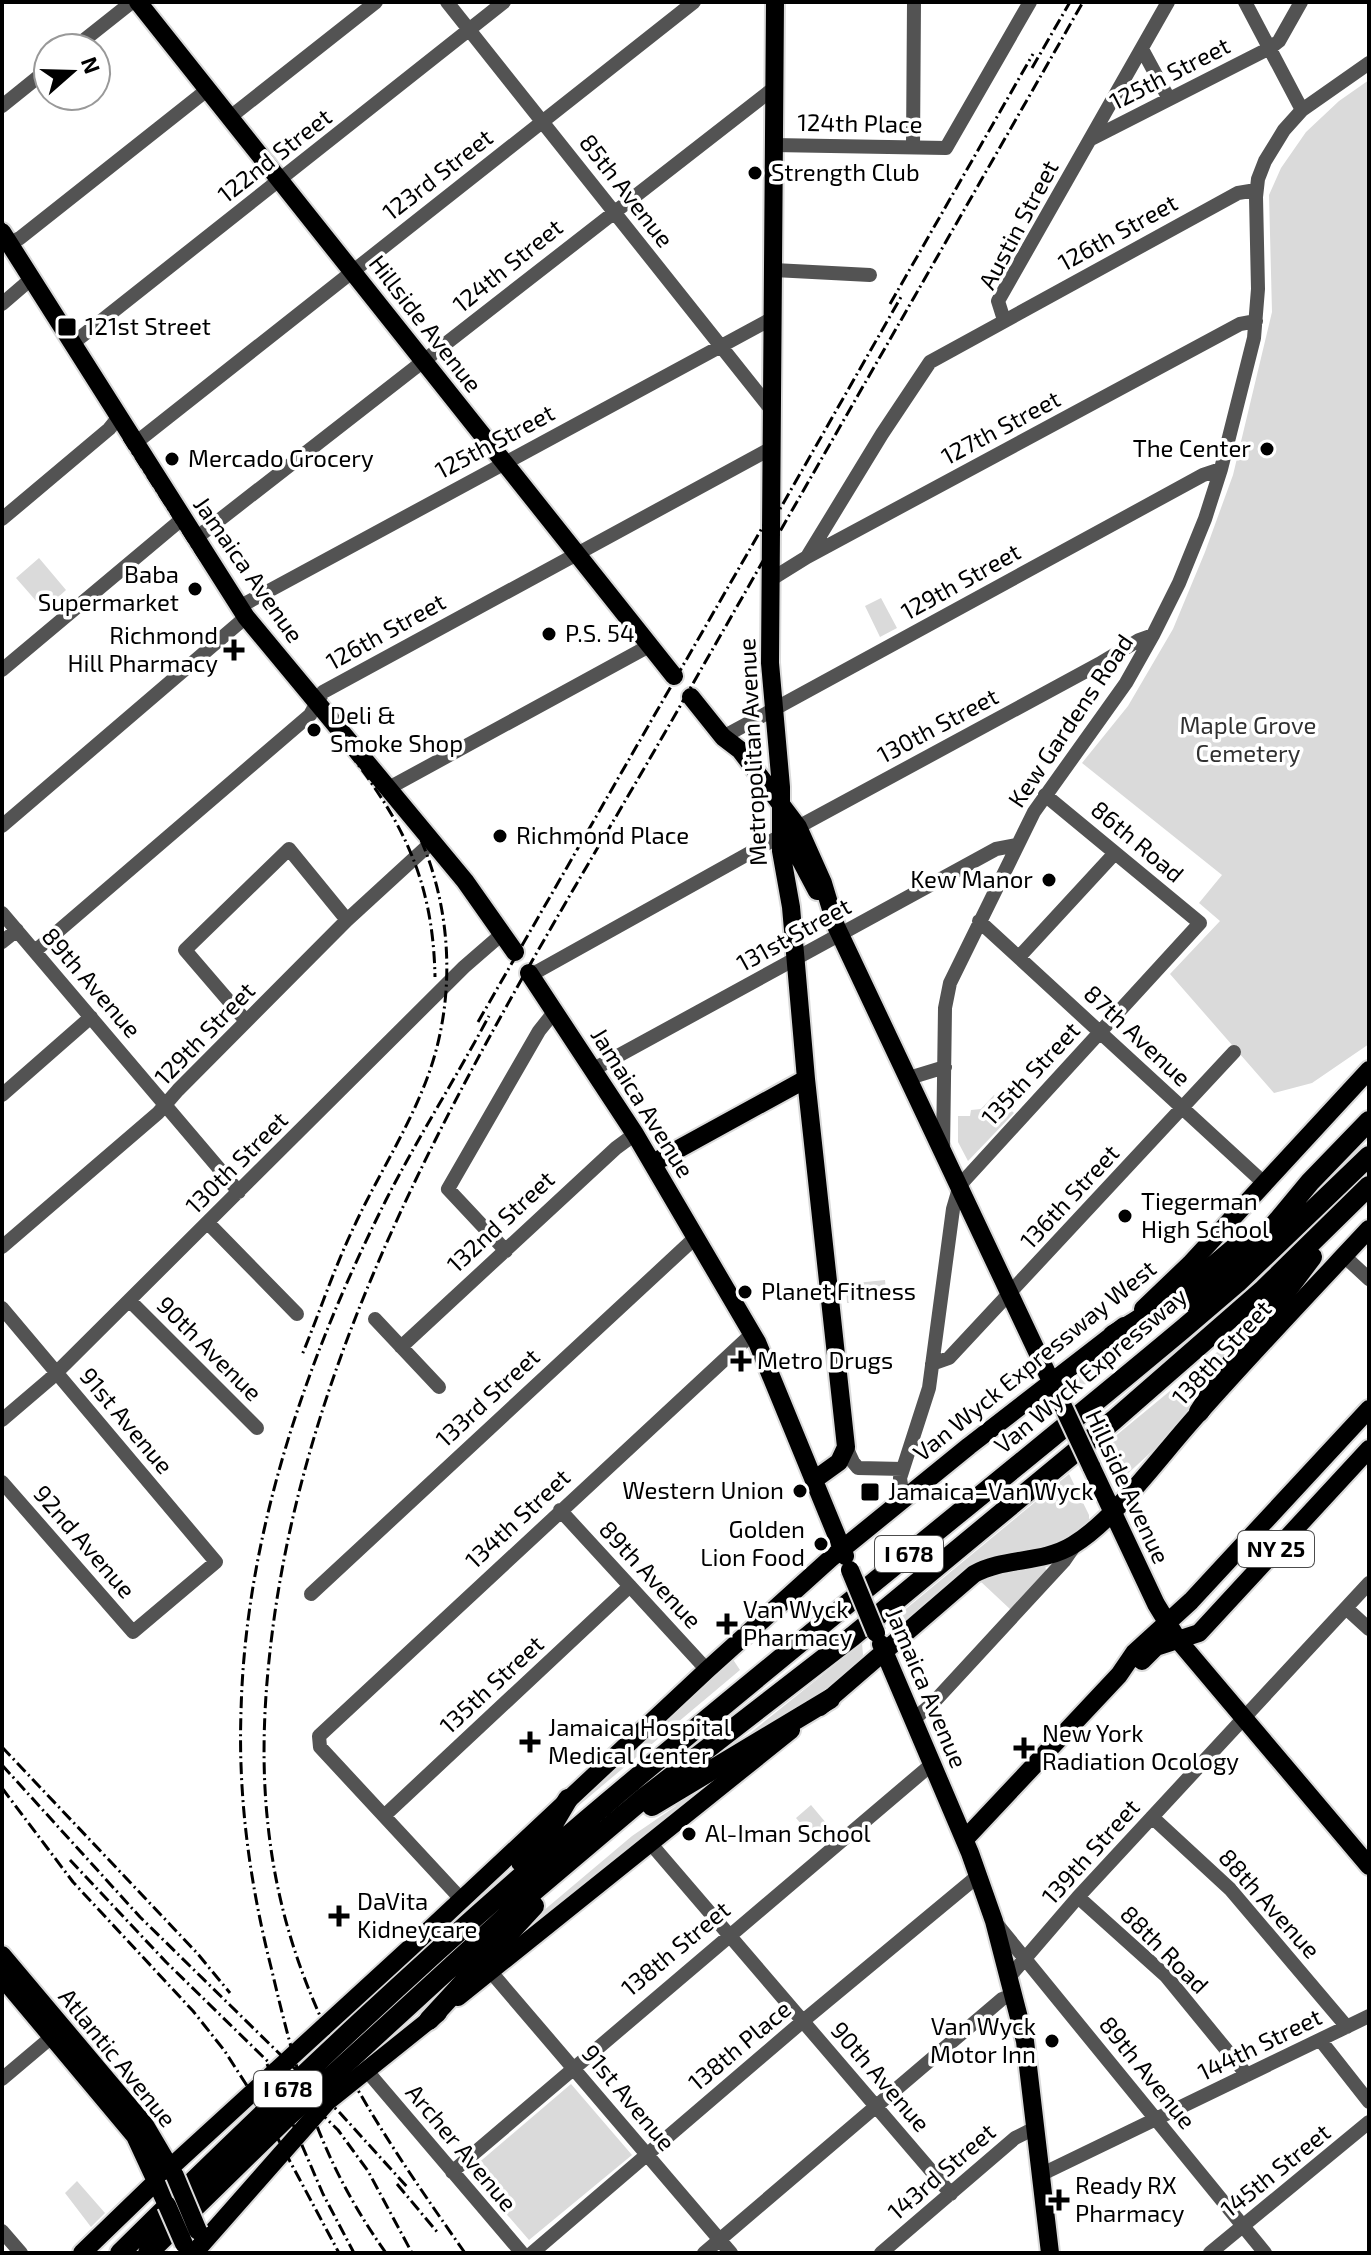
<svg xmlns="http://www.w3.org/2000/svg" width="1371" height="2255" font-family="'Exo 2',sans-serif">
  <rect width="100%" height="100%" fill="#fff"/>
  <!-- green -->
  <path fill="#dadada" d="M1369 80V1044L1312 1083 1274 1093 1170 974 1220 921 1199 903 1222 875 1082 763 1128 706 1173 629 1205 552 1233 475 1272 312 1269 195 1281 168 1306 132 1339 101Z
    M39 558 66 590 44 610 16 578Z
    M881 598 897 628 880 637 865 606Z
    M994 1095 1014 1113 968 1161 958 1142V1116H970L971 1110 981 1109Z
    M885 1280 887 1299 847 1303 846 1284Z
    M1266 1307 1202 1396 1161 1443 1124 1477 1107 1443 1216 1353Z
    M1170 1310 1173 1312 1080 1389 1075 1376Z
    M1069 1474 1089 1515V1523L1066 1541 1016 1555 988 1558 974 1564 906 1620 898 1623 890 1622Z
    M1045 1564 1046 1571 1011 1610 979 1580 991 1572Z
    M862 1643 863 1655 858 1663 809 1703 703 1771Z
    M732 1658 740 1670 565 1817 591 1789Z
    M747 1760 537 1927 536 1917 632 1836 676 1806 673 1802Z
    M811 1805 832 1830 817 1843 796 1818Z
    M571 2084 632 2155 529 2240 469 2171Z
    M77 2181 105 2213 91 2227 65 2193Z"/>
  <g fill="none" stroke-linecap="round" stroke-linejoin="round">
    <defs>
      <path id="major" d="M138 2 674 676
        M775 2 770 663 781 787V851L791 907 806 1079 846 1447 839 1462 814 1480
        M2 232 246 617 465 881 515 952
        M691 697 723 737 740 750 798 827 823 883 836 926 1056 1392
        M784 829 817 891
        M529 973 635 1134 757 1342 845 1556
        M653 1163 806 1079
        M1143 1309 1190 1264 1369 1070
        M1091 1466 1156 1604 1178 1640 1369 1866
        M881 1644 970 1853 994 1921 1025 2041 1050 2253
        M1142 1661 1156 1647 1199 1633 1369 1449
        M820 1707 974 1574C1004 1557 1042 1564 1073 1545 1116 1519 1163 1452 1199 1413 1254 1351 1312 1290 1369 1229
        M965 1839 1119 1675 1134 1653 1191 1601 1369 1409
        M2 1955 145 2125 175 2176
        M2 1977 135 2136 167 2205
        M458 1997 791 1730
        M82 2253 171 2167 410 1948 707 1670 830 1559 969 1446 1124 1326
        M194 2253 327 2102 438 2013"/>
      <path id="highway" d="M1194 1303 1275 1224 1310 1182 1369 1121
        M1113 1335C1158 1309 1199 1279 1238 1245
        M1199 1412 1224 1373 1312 1257
        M652 1806 830 1699
        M521 1862 555 1821 568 1799
        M429 2020 534 1906
        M120 2253C278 2097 439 1944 609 1801 798 1641 993 1488 1183 1329L1237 1283 1369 1156
        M148 2253 286 2118 535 1890 645 1797 853 1636 1114 1420 1264 1289 1369 1186"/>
    </defs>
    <!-- major casing -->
    <use href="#major" stroke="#dbdbdb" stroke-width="22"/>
    <!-- highway casing -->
    <use href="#highway" stroke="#dbdbdb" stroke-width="24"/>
    <!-- minor -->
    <path stroke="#535353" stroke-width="14" d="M447 2 770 408
      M1245 2 1302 110
      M74 48 132 2
      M1142 49 1169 99
      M2 106 48 69
      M229 118 376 2
      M1091 139 1270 48 1279 41 1301 2
      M773 145 946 148 1030 2
      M913 147 914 2
      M9 244 20 238 207 90
      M774 270 870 275
      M2 304 31 279
      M1004 320 998 301 1168 2
      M72 344 504 2
      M133 441 143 437 694 2
      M2 519 109 429 118 418
      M195 539 774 88
      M807 557 882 434 930 362 1238 193 1256 190
      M770 580 807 557 1240 324 1256 321
      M239 607 773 318
      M2 670 182 519
      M723 737 1203 475 1221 469
      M387 789 649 646
      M2 826 246 617
      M798 827 1099 664 1139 640 1153 635
      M2 913 239 1192
      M979 921 1265 1184
      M2 942 17 930
      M35 951 310 715 323 692 770 449
      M1019 957 1115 853
      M531 975 782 835
      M246 1021 185 950 289 849 347 920
      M594 1069 996 849 1017 845
      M909 1078 945 1067
      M2 1095 91 1017
      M943 1151 945 1008 950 983 1034 812 1126 683 1153 635 1179 583 1205 519 1221 469 1254 338 1258 289 1256 197 1258 179 1265 161 1284 130 1302 110 1369 63
      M208 1223 297 1314
      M2 1247 158 1113 178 1090 347 920 431 843
      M506 1251 448 1189 539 1031 555 1011
      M1344 1256 1369 1279
      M130 1301 257 1428
      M2 1308 216 1562 133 1632 2 1482
      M375 1319 439 1387
      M401 1347 616 1148 635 1134
      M932 1364 949 1358 1234 1052
      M2 1420 50 1379 464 967 502 934
      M846 1447 853 1462 858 1468 903 1469
      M903 1499 900 1478 929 1388 953 1209 960 1185 1200 923 1045 795
      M560 1510 707 1670
      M311 1594 696 1237
      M1346 1608 1369 1629
      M913 1720 933 1703 1064 1561 1075 1545
      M384 1816 630 1586
      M1152 1817 1230 1889 1347 2027
      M651 1844 951 2194
      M1078 1897 1166 1976 1247 2075
      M461 1899 320 1747 319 1736 752 1334
      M995 1922 1265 2253
      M491 1972 731 2253
      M1010 1976 1078 1897 1369 1583
      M1321 2041 1369 2102
      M367 2071 522 2253
      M2 2079 60 2030
      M452 2172 932 1764
      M1040 2175 1369 2016
      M2 2231 21 2253
      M532 2253 803 2021 979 1875
      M704 2253 1002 1999 1013 1995
      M881 2253 1015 2138 1035 2128
      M1210 2253 1369 2122"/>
    <!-- major -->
    <use href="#major" stroke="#000" stroke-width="18"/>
    <!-- highway -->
    <use href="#highway" stroke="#000" stroke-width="20"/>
    <!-- rail -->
    <path stroke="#000" stroke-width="3" stroke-dasharray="12 4 2 4" stroke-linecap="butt" d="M1032 68 1070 2
      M2 222 242 600C271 639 301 677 332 714 358 745 385 775 406 810 451 888 459 989 429 1073 409 1129 376 1178 352 1231 333 1271 319 1314 302 1355
      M890 304 1033 54
      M124 439 198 555 252 633
      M772 523 901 297
      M335 735C398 813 433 873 435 977
      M478 1022 773 509
      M2 1747 197 1953 230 1993
      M2 1765 140 1917 340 2113 409 2189
      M2 1788 73 1882 193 2011 224 2050 262 2109 339 2253
      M70 1860 166 1962 338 2130 368 2171 412 2253
      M267 2064 323 2194 354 2253
      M397 2184 438 2233
      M386 2253C319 2159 297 2077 271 1967 250 1884 238 1798 241 1712 245 1535 307 1357 386 1200 418 1137 456 1078 489 1016
      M465 2253C369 2116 286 1996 268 1825 260 1754 265 1682 275 1612 323 1285 510 1002 671 722 808 482 946 242 1083 2"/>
    <defs>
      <path id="major-bridge" d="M1061 1402 1091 1466
        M850 1570 876 1633
        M175 2176 198 2231
        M167 2205 184 2244"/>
    </defs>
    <!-- major-bridge casing -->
    <use href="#major-bridge" stroke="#dbdbdb" stroke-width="22" stroke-linecap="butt"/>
    <!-- major-bridge -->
    <use href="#major-bridge" stroke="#000" stroke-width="18"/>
  </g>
  <!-- markers -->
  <g fill="#000" stroke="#fff" stroke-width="3">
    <circle cx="755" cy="173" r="8"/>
    <rect x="57" y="317" width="20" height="20" rx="4"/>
    <circle cx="1267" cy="449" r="8"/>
    <circle cx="172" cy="459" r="8"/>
    <circle cx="195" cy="589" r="8"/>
    <circle cx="549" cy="634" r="8"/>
    <path d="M230 638h8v8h8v8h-8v8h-8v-8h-8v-8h8z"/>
    <circle cx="314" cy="730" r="8"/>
    <circle cx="500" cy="836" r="8"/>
    <circle cx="1049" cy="880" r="8"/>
    <circle cx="1125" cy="1216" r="8"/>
    <circle cx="745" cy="1292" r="8"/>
    <path d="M737 1349h8v8h8v8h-8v8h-8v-8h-8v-8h8z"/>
    <circle cx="800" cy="1491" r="8"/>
    <rect x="860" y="1482" width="20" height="20" rx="4"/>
    <circle cx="821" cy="1544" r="8"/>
    <path d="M723 1612h8v8h8v8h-8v8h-8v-8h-8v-8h8z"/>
    <path d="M526 1730h8v8h8v8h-8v8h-8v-8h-8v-8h8z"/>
    <path d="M1020 1736h8v8h8v8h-8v8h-8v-8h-8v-8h8z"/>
    <circle cx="689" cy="1834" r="8"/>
    <path d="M335 1904h8v8h8v8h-8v8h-8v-8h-8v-8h8z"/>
    <circle cx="1052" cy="2041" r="8"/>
    <path d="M1055 2188h8v8h8v8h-8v8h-8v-8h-8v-8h8z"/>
  </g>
  <g text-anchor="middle" stroke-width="7" stroke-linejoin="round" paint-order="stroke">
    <!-- shield labels -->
    <g fill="#fff" stroke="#4c4c4c" stroke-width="2">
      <rect x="1238" y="1531" width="76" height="36" rx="6"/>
      <rect x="875" y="1536" width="68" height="36" rx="6"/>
      <rect x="254" y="2071" width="68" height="36" rx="6"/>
    </g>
    <g font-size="22" font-weight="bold" fill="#000">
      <text x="1276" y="1557">NY 25</text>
      <text x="909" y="1562">I 678</text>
      <text x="288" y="2097">I 678</text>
    </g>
    <!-- street labels -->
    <g font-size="24" fill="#000" stroke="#fff">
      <text transform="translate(1170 74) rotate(-27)" y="8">125th Street</text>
      <text transform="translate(860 124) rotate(1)" y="8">124th Place</text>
      <text transform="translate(275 156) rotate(-38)" y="8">122nd Street</text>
      <text transform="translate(438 175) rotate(-38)" y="8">123rd Street</text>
      <text transform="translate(626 191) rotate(52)" y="8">85th Avenue</text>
      <text transform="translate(1019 225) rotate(-62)" y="8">Austin Street</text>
      <text transform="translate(1118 233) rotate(-29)" y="8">126th Street</text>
      <text transform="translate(508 266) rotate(-39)" y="8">124th Street</text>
      <text transform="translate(425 324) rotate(52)" y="8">Hillside Avenue</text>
      <text transform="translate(1001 428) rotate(-28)" y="8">127th Street</text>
      <text transform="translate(495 442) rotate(-28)" y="8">125th Street</text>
      <text transform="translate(248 570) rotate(55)" y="8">Jamaica Avenue</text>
      <text transform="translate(961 582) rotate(-29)" y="8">129th Street</text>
      <text transform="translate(386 632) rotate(-29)" y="8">126th Street</text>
      <text transform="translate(1071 721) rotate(-56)" y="8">Kew Gardens Road</text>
      <text transform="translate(938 726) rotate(-28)" y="8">130th Street</text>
      <text transform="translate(753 752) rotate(-93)" y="8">Metropolitan Avenue</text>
      <text transform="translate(1137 842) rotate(40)" y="8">86th Road</text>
      <text transform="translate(794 935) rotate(-29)" y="8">131st Street</text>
      <text transform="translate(91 983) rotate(49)" y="8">89th Avenue</text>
      <text transform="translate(205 1034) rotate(-46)" y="8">129th Street</text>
      <text transform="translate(1137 1036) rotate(43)" y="8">87th Avenue</text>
      <text transform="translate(1031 1074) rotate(-47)" y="8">135th Street</text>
      <text transform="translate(642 1103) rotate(58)" y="8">Jamaica Avenue</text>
      <text transform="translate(237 1163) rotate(-45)" y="8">130th Street</text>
      <text transform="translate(1070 1197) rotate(-47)" y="8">136th Street</text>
      <text transform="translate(501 1222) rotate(-43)" y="8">132nd Street</text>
      <text transform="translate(209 1349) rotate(45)" y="8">90th Avenue</text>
      <text transform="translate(1222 1353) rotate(-47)" y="8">138th Street</text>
      <text transform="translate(1035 1361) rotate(-39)" y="8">Van Wyck Expressway West</text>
      <text transform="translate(1091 1371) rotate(-40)" y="8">Van Wyck Expressway</text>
      <text transform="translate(488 1398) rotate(-43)" y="8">133rd Street</text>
      <text transform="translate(126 1421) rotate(50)" y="8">91st Avenue</text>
      <text transform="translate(1127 1487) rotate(65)" y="8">Hillside Avenue</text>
      <text transform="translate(518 1519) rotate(-43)" y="8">134th Street</text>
      <text transform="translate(84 1542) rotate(49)" y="8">92nd Avenue</text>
      <text transform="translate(650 1575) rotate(47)" y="8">89th Avenue</text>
      <text transform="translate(492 1685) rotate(-43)" y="8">135th Street</text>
      <text transform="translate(926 1688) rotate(67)" y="8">Jamaica Avenue</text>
      <text transform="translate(1091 1852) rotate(-48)" y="8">139th Street</text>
      <text transform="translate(1269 1904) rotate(48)" y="8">88th Avenue</text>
      <text transform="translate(676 1949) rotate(-40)" y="8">138th Street</text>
      <text transform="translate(1164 1950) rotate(45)" y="8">88th Road</text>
      <text transform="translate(1260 2045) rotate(-26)" y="8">144th Street</text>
      <text transform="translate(740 2046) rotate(-40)" y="8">138th Place</text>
      <text transform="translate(117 2058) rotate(51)" y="8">Atlantic Avenue</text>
      <text transform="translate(1147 2073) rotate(51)" y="8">89th Avenue</text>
      <text transform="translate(880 2077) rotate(49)" y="8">90th Avenue</text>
      <text transform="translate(628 2098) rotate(50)" y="8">91st Avenue</text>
      <text transform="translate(461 2148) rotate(50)" y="8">Archer Avenue</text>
      <text transform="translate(1276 2171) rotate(-39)" y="8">145th Street</text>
      <text transform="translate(942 2172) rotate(-41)" y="8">143rd Street</text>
    </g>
    <!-- poi labels -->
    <g font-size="24" fill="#000" stroke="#fff" text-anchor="start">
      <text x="771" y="181">Strength Club</text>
      <text x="85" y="335">121st Street</text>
      <text x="1251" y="457" text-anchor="end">The Center</text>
      <text x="188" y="467">Mercado Grocery</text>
      <text x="179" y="583" text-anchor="end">Baba<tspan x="179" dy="28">Supermarket</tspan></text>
      <text x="565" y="642">P.S. 54</text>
      <text x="218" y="644" text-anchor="end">Richmond<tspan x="218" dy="28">Hill Pharmacy</tspan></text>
      <text x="330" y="724">Deli &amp;<tspan x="330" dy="28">Smoke Shop</tspan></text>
      <text x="516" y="844">Richmond Place</text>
      <text x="1033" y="888" text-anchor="end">Kew Manor</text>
      <text x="1141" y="1210">Tiegerman<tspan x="1141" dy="28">High School</tspan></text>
      <text x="761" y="1300">Planet Fitness</text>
      <text x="757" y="1369">Metro Drugs</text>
      <text x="784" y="1499" text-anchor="end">Western Union</text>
      <text x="888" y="1500">Jamaica–Van Wyck</text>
      <text x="805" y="1538" text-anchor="end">Golden<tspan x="805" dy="28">Lion Food</tspan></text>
      <text x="743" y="1618">Van Wyck<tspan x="743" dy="28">Pharmacy</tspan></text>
      <text x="548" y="1736">Jamaica Hospital<tspan x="548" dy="28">Medical Center</tspan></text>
      <text x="1042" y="1742">New York<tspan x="1042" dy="28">Radiation Ocology</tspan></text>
      <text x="705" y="1842">Al-Iman School</text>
      <text x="357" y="1910">DaVita<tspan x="357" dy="28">Kidneycare</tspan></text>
      <text x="1036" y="2035" text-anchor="end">Van Wyck<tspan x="1036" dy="28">Motor Inn</tspan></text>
      <text x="1075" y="2194">Ready RX<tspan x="1075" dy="28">Pharmacy</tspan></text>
    </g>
    <!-- park labels -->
    <g font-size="24" fill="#313131" stroke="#fff">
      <text x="1248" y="734">Maple Grove<tspan x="1248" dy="28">Cemetery</tspan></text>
    </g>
  </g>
  <!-- border -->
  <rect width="1371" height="2255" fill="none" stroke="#000000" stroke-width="8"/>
  <!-- north arrow -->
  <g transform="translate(72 72) rotate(70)"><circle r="38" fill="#ffffff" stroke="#999999" stroke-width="2"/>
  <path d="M0-6L14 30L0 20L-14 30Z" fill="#000000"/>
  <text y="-12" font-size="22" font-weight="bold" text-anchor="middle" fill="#000000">N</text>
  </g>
</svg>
